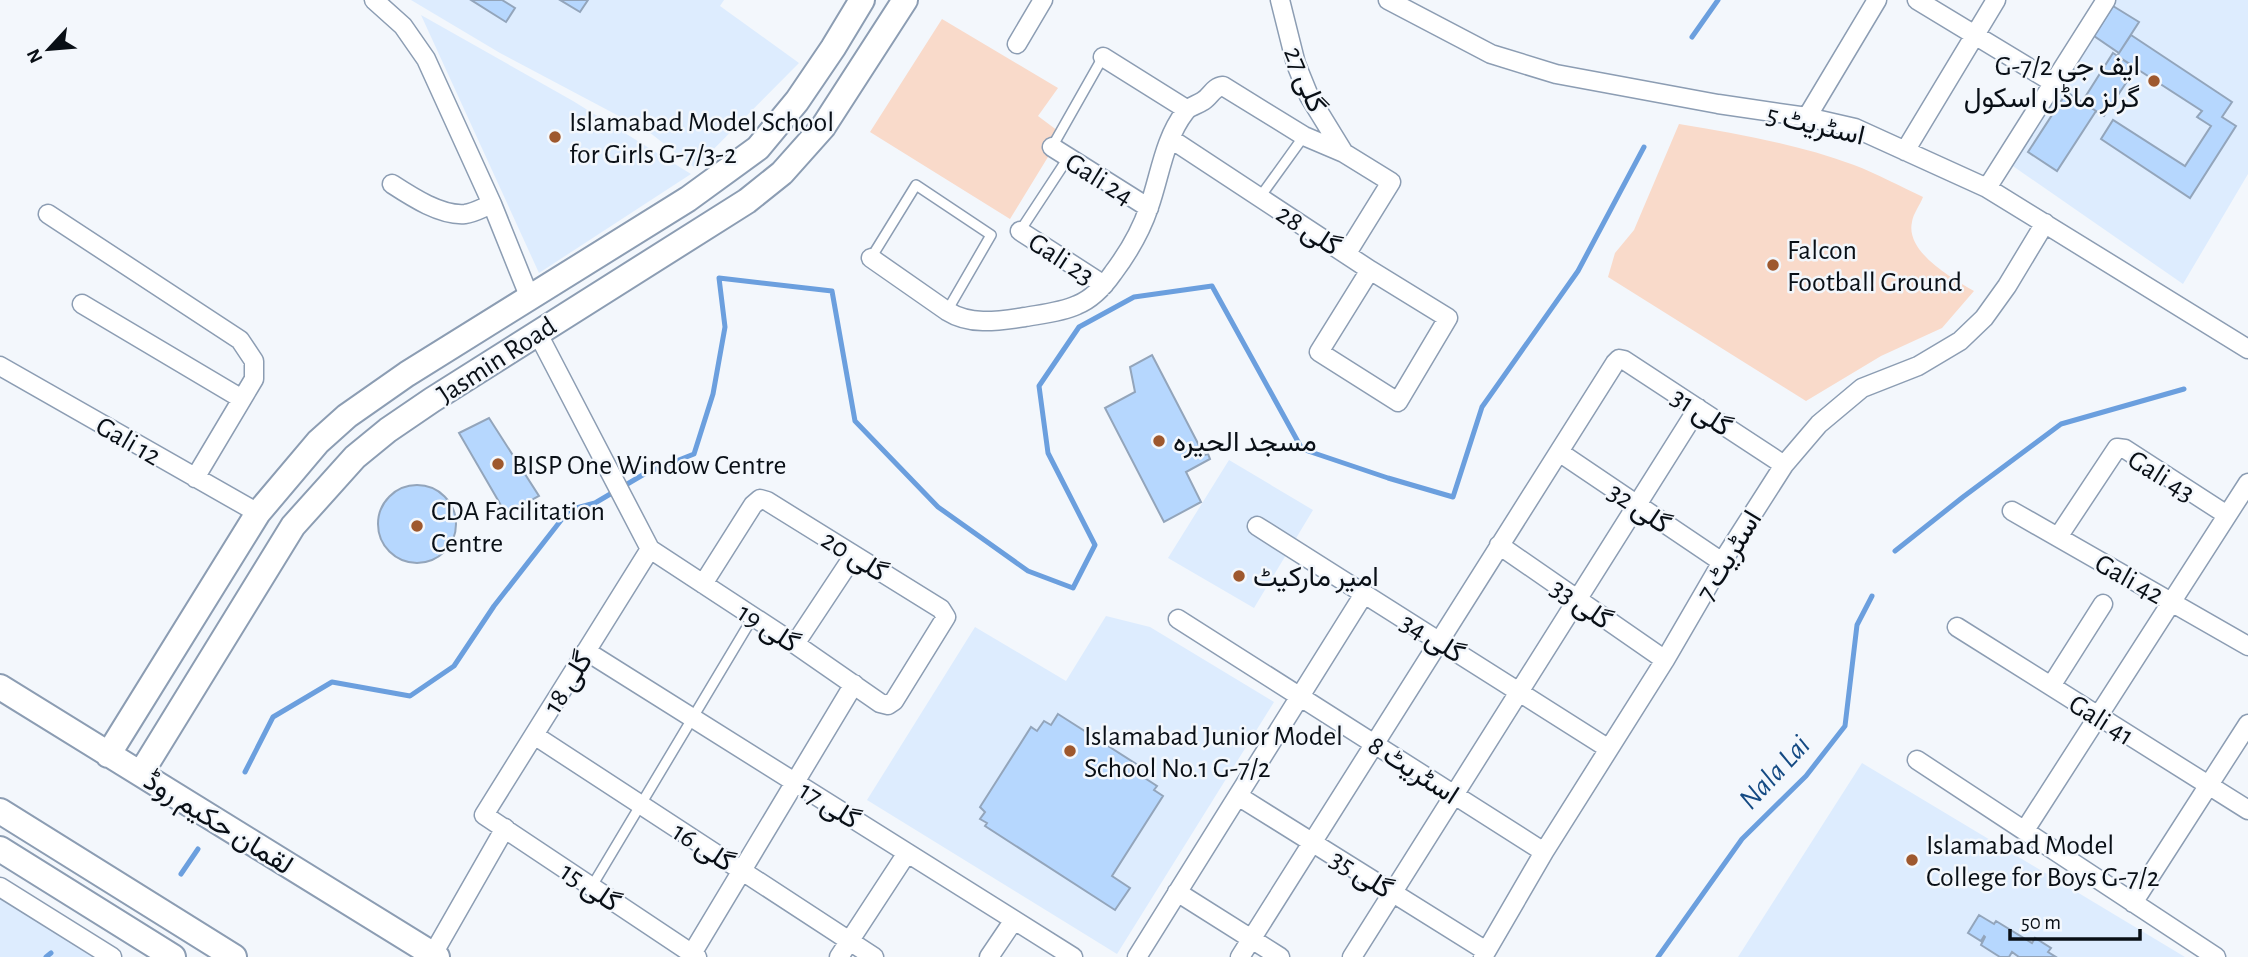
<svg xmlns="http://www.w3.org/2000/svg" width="2248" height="957" font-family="'Alegreya Sans',Vazirmatn,sans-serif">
  <rect width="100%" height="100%" fill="#f3f7fc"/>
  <!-- built -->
  <path fill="#ddecfe" d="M411 0H724L720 6 799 63 695 168 649 132 500 53Z
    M2114 0H2248V174L2183 284 2007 162Z
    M421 15 573 101 691 174 539 273Z
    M1229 460 1313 510 1254 608 1168 558Z
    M1106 616 1150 627 1274 702 1117 954 867 800 975 627 1066 681Z
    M1862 763 2185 957H1738Z
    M0 887 112 957H0Z"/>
  <!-- green -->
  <path fill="#f9daca" d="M942 19 1058 88 1038 116 1062 134 1010 219 870 132Z
    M1679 124C1738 134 1797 144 1854 165 1878 174 1901 187 1923 197 1920 205 1913 214 1912 222 1905 252 1953 279 1974 291L1942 328 1881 356 1806 401 1608 277 1615 253 1634 230Z"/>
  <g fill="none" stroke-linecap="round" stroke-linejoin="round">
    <!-- stream -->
    <path stroke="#6b9fde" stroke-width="5" d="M1692 37 1718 0
      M1895 551 1963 497 2061 424 2184 389
      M245 772 273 717 332 682 410 696 454 666 494 606 569 510 595 503 646 473 694 454 713 394 725 327 719 278 832 291 855 421 938 507 1028 571 1073 588 1095 545 1048 453 1039 386 1079 327 1134 297 1212 286 1302 449 1388 478 1453 497 1482 407 1578 271 1644 147
      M181 874 198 849
      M46 957 51 953
      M1658 957 1742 839 1806 776 1845 726 1857 625 1872 596"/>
  </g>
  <!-- building -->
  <path fill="#b6d7fe" stroke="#93a5bb" stroke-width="2" d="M471 0H502L515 8 506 22Z
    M560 0H588L580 12Z
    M2113 6 2139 22 2119 53 2094 36Z
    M2131 35 2232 102 2222 117 2236 126 2190 198 2101 139 2113 120 2185 166 2211 126 2197 117 2202 111 2117 56Z
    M2113 53 2136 68 2104 116 2082 102Z
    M2067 92 2096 111 2057 171 2028 152Z
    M1152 355 1204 455 1208 454 1210 459 1186 472 1201 502 1164 522 1105 408 1135 392 1130 367Z
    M489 418 539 496 506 514 459 433Z
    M378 524a39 39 0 1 1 78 0a39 39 0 1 1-78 0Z
    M1058 714 1141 767 1137 773 1157 786 1154 790 1163 796 1112 876 1130 888 1115 910 985 826 987 823 980 819 985 812 980 807 1031 727 1037 731 1044 721 1051 725Z
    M1058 714 1141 767 1137 773 1157 786 1154 790 1163 796 1112 876 1130 888 1115 910 985 826 987 823 980 819 985 812 980 807 1031 727 1037 731 1044 721 1051 725Z
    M1979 915 1994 924 1996 921 2032 943 2035 938 2051 948 2048 952 2056 957H2019L2012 952 2009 957H2000L1981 945 1985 937 1984 936 1981 941 1968 933Z"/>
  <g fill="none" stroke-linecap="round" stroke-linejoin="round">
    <defs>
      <path id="lane" d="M1052 147 1103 57
        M1260 197 1304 136
        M1020 231 1068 158
        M871 258 916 185 991 235 947 311
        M592 886 753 617"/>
      <path id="street" d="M374 0 403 26 426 59 492 204 529 296
        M1280 0 1296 64 1309 96 1344 153
        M1388 0 1491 54 1556 74 1718 104 1807 117 1855 128 1987 188 2248 349
        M1917 0 2054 83
        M1017 44 1043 0
        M1103 57 1186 109
        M1807 117 1877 0
        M1171 139 1370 270 1448 318 1398 402 1319 352 1370 270
        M1052 147 1149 208
        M1905 151 1996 0
        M392 184C412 197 441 216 465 214 474 213 484 207 492 204
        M1987 188 2106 0
        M48 214 240 340 254 361V379L195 478
        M1020 231 1104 285
        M871 258 947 311C971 326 998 321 1025 317 1042 314 1062 312 1077 305 1092 299 1104 286 1113 273 1128 253 1141 231 1149 207 1160 176 1164 139 1185 112 1188 107 1197 105 1203 101 1211 96 1213 87 1223 86L1304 136 1344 153 1391 182 1347 253
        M82 304 242 399
        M537 332 650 549 795 644 880 703 888 705 894 701 946 617 941 609 767 501 760 499 753 505 703 584
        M0 366 258 513
        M1559 452 1722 562
        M2012 511 2248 646
        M1257 526 1609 749
        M2058 537 2117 448 2125 449 2227 515
        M1499 545 1665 660
        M650 549 484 815 697 957
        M1178 619 1544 852
        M1957 627 2248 810
        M795 644 854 555
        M586 651 1073 957
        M2051 686 2103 604
        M534 735 874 957
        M1917 760 2216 957
        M1238 796 1486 951
        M2025 830 2248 483
        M0 887 112 957
        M1177 892 1280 957
        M2133 903 2248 724
        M433 954 505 828
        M690 957 854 684
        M839 957 907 853
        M989 957 1014 920
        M1137 957 1364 594
        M1240 957 1615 363 1619 359 1624 360 1784 465
        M1352 957 1698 408
        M1483 957 1544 852 1665 660 1722 562 1784 465 1819 424 1862 388 1918 366 1960 341 1984 318 2007 286 2045 223"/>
      <path id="secondary" d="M0 687 437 957
        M108 755 258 513 318 442 347 416 407 374 688 199 758 148 797 101 833 48 862 0
        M141 773 293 526 355 457 388 430 432 400 747 201 782 173 823 127 905 0
        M0 811 234 957
        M0 849 173 957"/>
    </defs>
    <!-- lane casing -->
    <use href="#lane" stroke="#8c9db3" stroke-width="12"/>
    <!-- street casing -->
    <use href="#street" stroke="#8c9db3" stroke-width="21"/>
    <!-- secondary casing -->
    <use href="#secondary" stroke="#8c9db3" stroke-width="28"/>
    <!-- lane -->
    <use href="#lane" stroke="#fff" stroke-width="9"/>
    <!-- street -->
    <use href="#street" stroke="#fff" stroke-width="18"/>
    <!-- secondary -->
    <use href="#secondary" stroke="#fff" stroke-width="24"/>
  </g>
  <!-- markers -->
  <g fill="#9e582e" stroke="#f3f7fc" stroke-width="2.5">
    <circle cx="2154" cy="81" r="7"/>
    <circle cx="555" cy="137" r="7"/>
    <circle cx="1773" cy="265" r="7"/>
    <circle cx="1159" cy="441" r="7"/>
    <circle cx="498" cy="464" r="7"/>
    <circle cx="417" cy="526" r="7"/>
    <circle cx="1239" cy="576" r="7"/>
    <circle cx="1070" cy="751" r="7"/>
    <circle cx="1912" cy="860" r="7"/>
  </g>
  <g text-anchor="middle" stroke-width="5" stroke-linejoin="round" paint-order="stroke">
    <!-- poi labels -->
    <g font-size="28" fill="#090f16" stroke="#f3f7fc" text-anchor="start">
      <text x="2140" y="75" text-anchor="end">G-7/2 ایف جی<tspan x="2140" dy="32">گرلز ماڈل اسکول</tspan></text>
      <text x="569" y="131">Islamabad Model School<tspan x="569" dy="32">for Girls G-7/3-2</tspan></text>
      <text x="1787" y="259">Falcon<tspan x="1787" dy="32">Football Ground</tspan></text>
      <text x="1173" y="451">مسجد الحیرہ</text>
      <text x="512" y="474">BISP One Window Centre</text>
      <text x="431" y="520">CDA Facilitation<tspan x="431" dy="32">Centre</tspan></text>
      <text x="1253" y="586">امیر مارکیٹ</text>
      <text x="1084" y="745">Islamabad Junior Model<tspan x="1084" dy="32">School No.1 G-7/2</tspan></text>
      <text x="1926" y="854">Islamabad Model<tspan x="1926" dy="32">College for Boys G-7/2</tspan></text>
    </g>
    <!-- street labels -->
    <g font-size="28" fill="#090f16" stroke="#f3f7fc">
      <text transform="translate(1306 79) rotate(67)" y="10">گلی 27</text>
      <text transform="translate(1816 124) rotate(13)" y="10">اسٹریٹ 5</text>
      <text transform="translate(1100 178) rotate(32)" y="10">Gali 24</text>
      <text transform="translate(1309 229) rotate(33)" y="10">گلی 28</text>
      <text transform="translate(1062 258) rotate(33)" y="10">Gali 23</text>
      <text transform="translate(496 359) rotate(-33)" y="10">Jasmin Road</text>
      <text transform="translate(1702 411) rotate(33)" y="10">گلی 31</text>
      <text transform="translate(129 440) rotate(30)" y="10">Gali 12</text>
      <text transform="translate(2162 475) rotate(32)" y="10">Gali 43</text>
      <text transform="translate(1640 507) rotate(34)" y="10">گلی 32</text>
      <text transform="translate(855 555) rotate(32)" y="10">گلی 20</text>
      <text transform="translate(1728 555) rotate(-59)" y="10">اسٹریٹ 7</text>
      <text transform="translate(2130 578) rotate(29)" y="10">Gali 42</text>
      <text transform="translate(1582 603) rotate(35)" y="10">گلی 33</text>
      <text transform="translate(769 627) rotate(33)" y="10">گلی 19</text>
      <text transform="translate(1433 637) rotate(32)" y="10">گلی 34</text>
      <text transform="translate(567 682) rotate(-58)" y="10">گلی 18</text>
      <text transform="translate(2102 719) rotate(32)" y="10">Gali 41</text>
      <text transform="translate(1414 769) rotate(33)" y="10">اسٹریٹ 8</text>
      <text transform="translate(830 804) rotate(32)" y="10">گلی 17</text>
      <text transform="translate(219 822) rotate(32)" y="10">لقمان حکیم روڈ</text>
      <text transform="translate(704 846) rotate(33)" y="10">گلی 16</text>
      <text transform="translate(1362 873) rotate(32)" y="10">گلی 35</text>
      <text transform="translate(591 886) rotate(34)" y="10">گلی 15</text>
    </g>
    <!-- water labels -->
    <g font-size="30" font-style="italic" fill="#144a83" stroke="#f3f7fc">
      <text transform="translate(1774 772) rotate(-47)" y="10">Nala Lai</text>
    </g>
  </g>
  <!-- north arrow -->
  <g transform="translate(49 49) rotate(244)" stroke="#f3f7fc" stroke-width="5" paint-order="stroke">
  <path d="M0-5L12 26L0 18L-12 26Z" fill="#090f16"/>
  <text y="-10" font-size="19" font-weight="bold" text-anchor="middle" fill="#090f16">N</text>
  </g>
  <!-- scale -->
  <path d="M2010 929v10h130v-10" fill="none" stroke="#090f16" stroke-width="3.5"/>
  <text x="2021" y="929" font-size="21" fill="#090f16" stroke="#f3f7fc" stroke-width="5" paint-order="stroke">50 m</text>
</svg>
